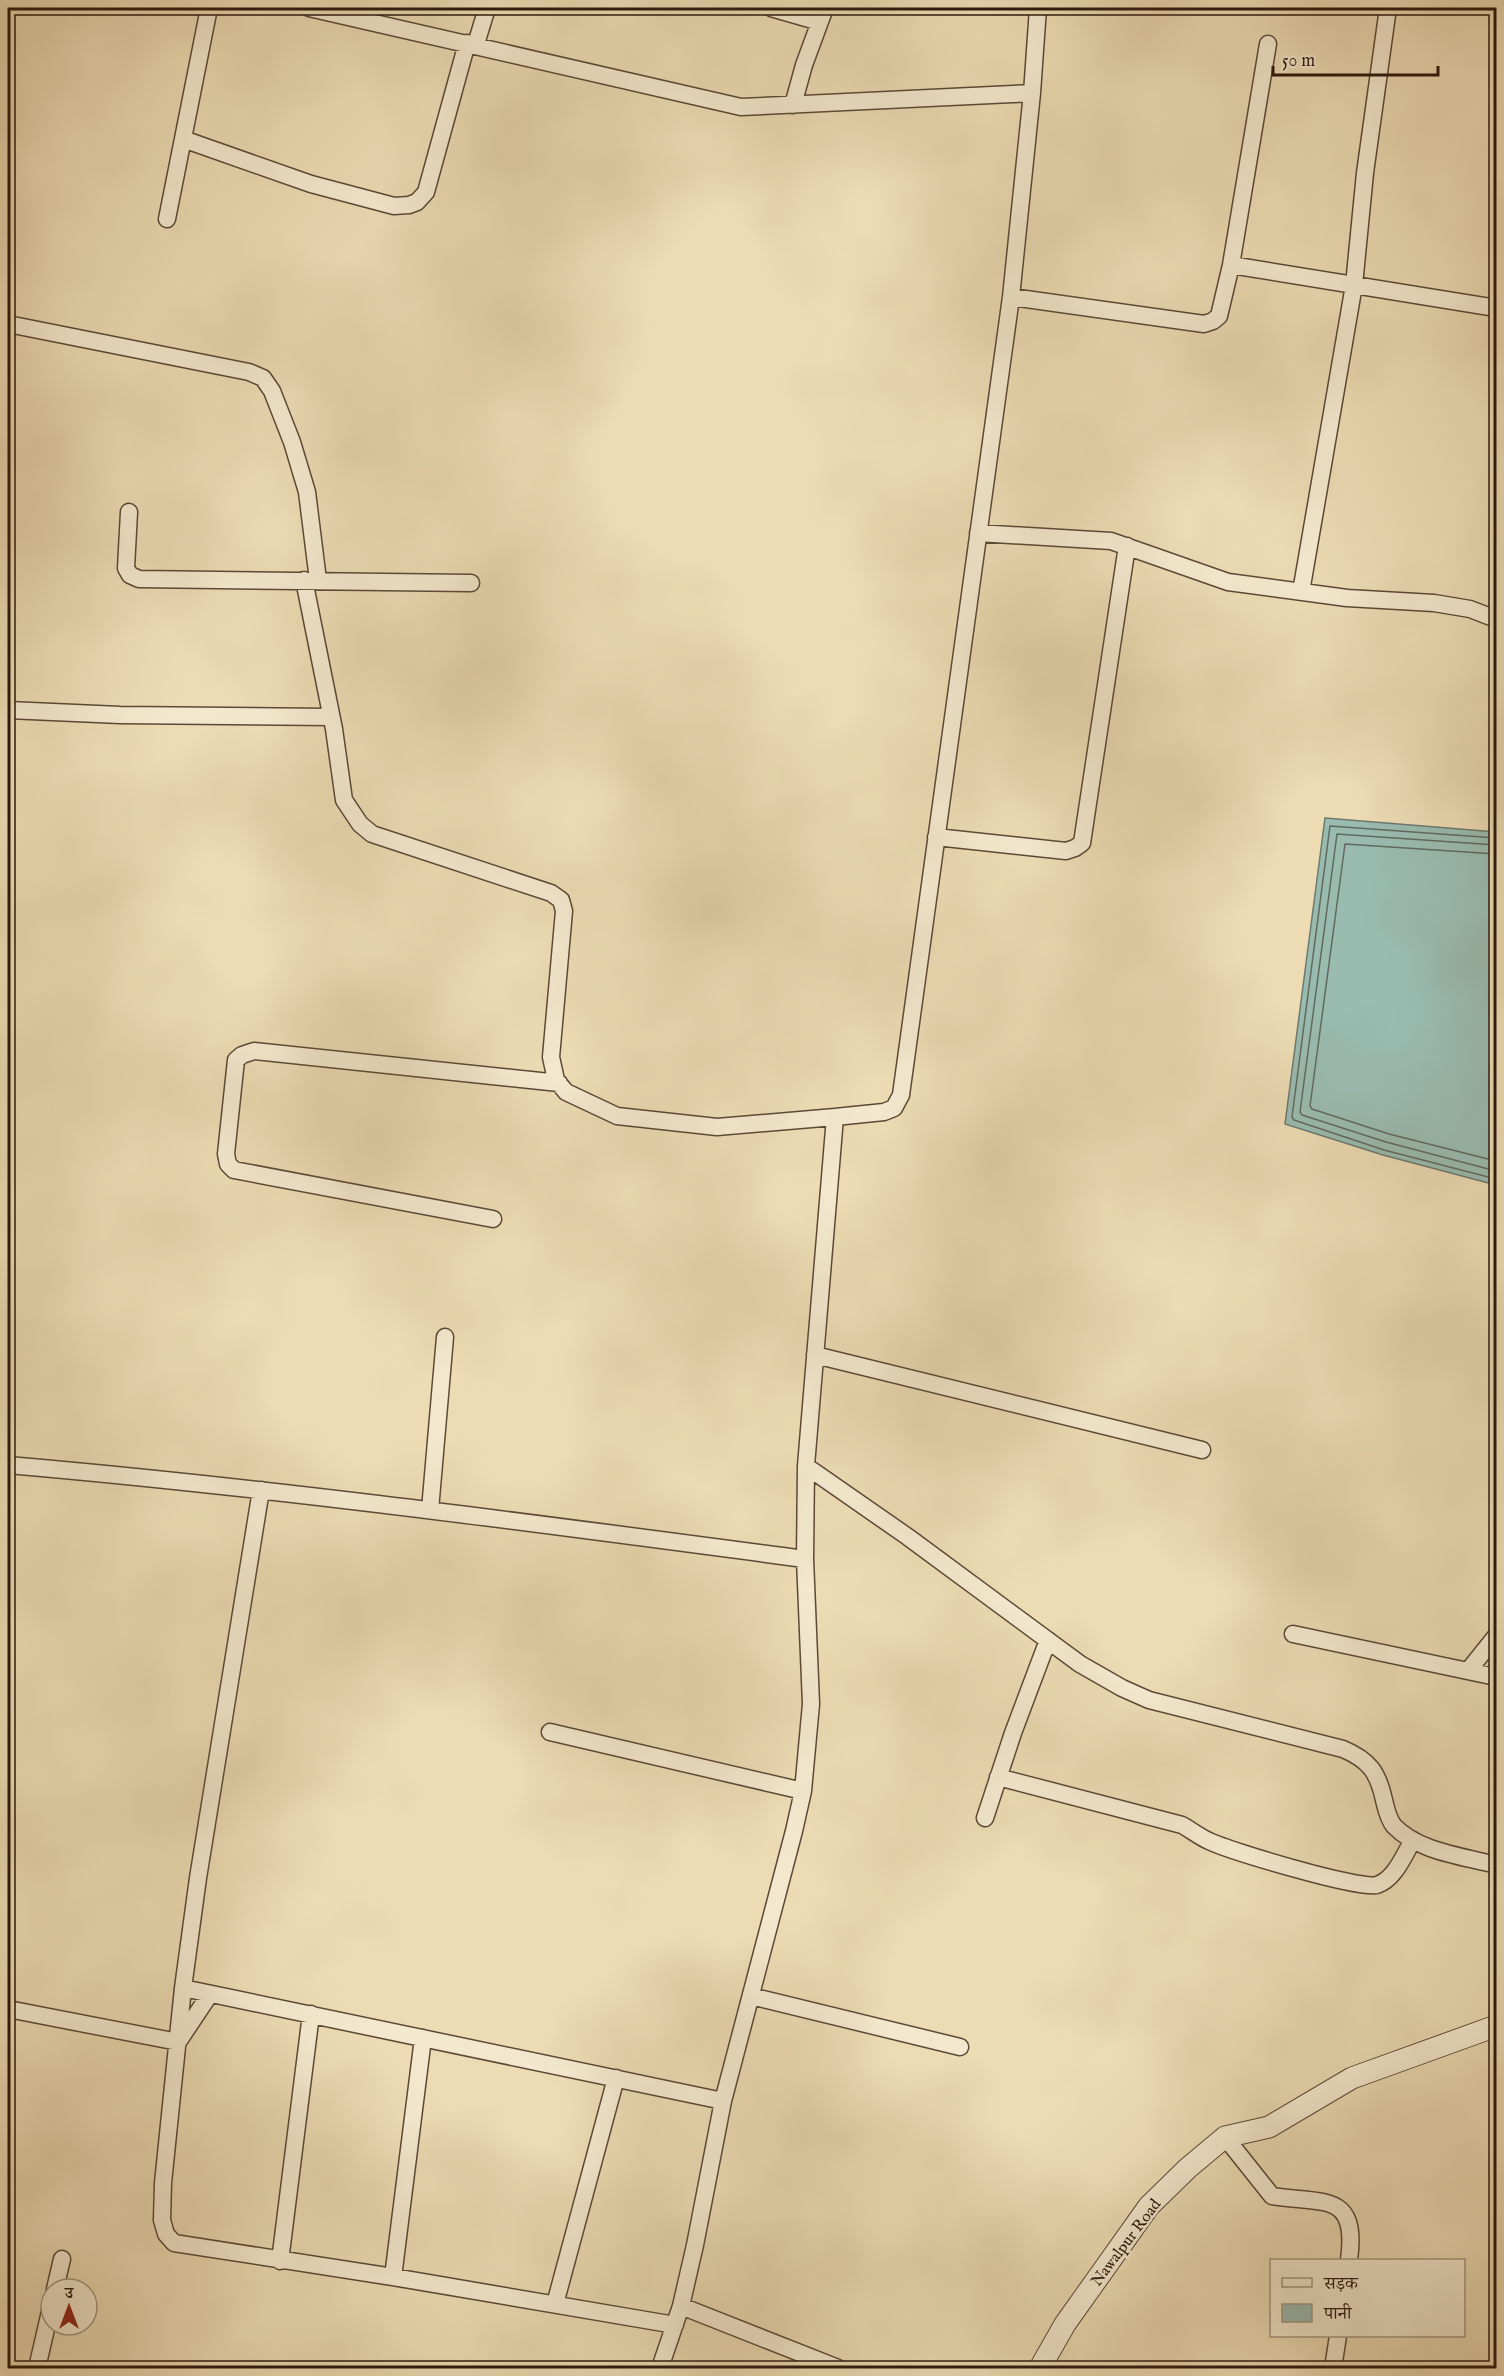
<svg xmlns="http://www.w3.org/2000/svg" width="1504" height="2376" font-family="'IM FELL English','Noto Serif Devanagari',serif">
  <rect width="100%" height="100%" fill="#ecdbb3"/>
  <filter id="stains"><feTurbulence type="fractalNoise" baseFrequency=".00333" numOctaves="4"/><feColorMatrix values="0 0 0 0 .2 0 0 0 0 .09 0 0 0 0 .02 0 0 0 .5 -.17"/></filter>
  <radialGradient id="worn" r=".72"><stop offset=".6" stop-color="#630" stop-opacity="0"/><stop offset="1" stop-color="#630" stop-opacity=".3"/></radialGradient>
  <!-- water -->
  <path fill="#99bbb0" stroke="#6d7a6f" stroke-width="1.5" d="M1325 818 1496 832V1185L1383 1155 1285 1124Z"/>
  <g fill="none" stroke-linecap="round" stroke-linejoin="round">
    <!-- shore -->
    <path stroke="#626a5f" stroke-width="1.5" d="M1496 838 1330 826 1292 1117 1294 1120 1384 1150 1496 1179
      M1496 845 1337 834 1300 1112 1302 1115 1386 1142 1496 1171
      M1496 854 1345 844 1310 1106 1312 1109 1389 1134 1496 1161"/>
    <defs>
      <path id="minor" d="M309 8 741 107 1032 93 1038 8
        M771 8 820 22
        M476 44 487 8
        M793 105 804 65 825 8
        M183 139 311 184 394 206 409 205 417 202 426 192 467 43
        M167 219 209 8
        M1231 265 1268 44
        M1011 297 1204 324 1213 321 1219 316 1231 265 1496 308
        M8 324 249 372 263 378 272 391 292 442 307 492 318 580
        M129 512 126 568 130 575 139 579 471 583
        M978 533 1111 541 1228 582 1347 598 1434 603 1470 609 1496 619
        M304 580 334 729 344 800 360 824 372 834 551 893 561 900 564 911 551 1057 556 1080 566 1092 617 1116 717 1127 835 1117 806 1466 908 1537 1080 1664 1122 1688 1149 1700 1343 1749C1369 1760 1378 1772 1384 1800 1386 1808 1388 1819 1394 1826 1419 1852 1463 1856 1496 1865
        M1301 592 1354 285 1365 173 1388 8
        M8 710 120 715 331 717
        M936 837 1066 851 1075 848 1082 843 1127 546
        M835 1117 884 1112 894 1108 901 1095 1011 297 1032 93
        M493 1219 234 1170 228 1164 226 1154 236 1060 242 1055 254 1051 559 1083
        M815 1355 1202 1450
        M8 1465C274 1488 540 1524 805 1559
        M261 1490 198 1878 183 1988 163 2183 162 2220 166 2234 174 2243 393 2277 675 2325
        M430 1510 445 1337
        M1293 1634 1496 1677
        M1468 1671 1496 1636
        M550 1732 803 1791
        M998 1777 1182 1825C1191 1830 1200 1837 1209 1841 1230 1851 1360 1890 1377 1885 1395 1879 1404 1855 1413 1840
        M985 1818 1013 1733 1048 1640
        M183 1988 723 2101
        M751 1996 960 2047
        M8 2009 178 2042 210 1994
        M1225 2137 1272 2196C1325 2204 1358 2192 1349 2260
        M280 2261 311 2014
        M393 2277 423 2038
        M55 2289 62 2259
        M555 2304 616 2078
        M681 2306 838 2368
        M37 2368 51 2307
        M660 2368 681 2306 695 2245 723 2101 794 1831 803 1791 811 1704 805 1559 806 1466
        M1333 2368 1338 2336"/>
      <path id="tertiary" d="M1040 2368 1065 2324 1149 2206 1188 2168 1225 2137 1269 2127 1352 2078 1496 2026"/>
    </defs>
    <!-- minor casing -->
    <use href="#minor" stroke="#5c4937" stroke-width="19"/>
    <!-- tertiary casing -->
    <use href="#tertiary" stroke="#5c4937" stroke-width="23"/>
    <!-- minor -->
    <use href="#minor" stroke="#f3e8ce" stroke-width="16"/>
    <!-- tertiary -->
    <use href="#tertiary" stroke="#f3e8ce" stroke-width="21"/>
  </g>
  <g text-anchor="middle" stroke-width="5" stroke-linejoin="round" paint-order="stroke">
    <!-- street labels -->
    <g font-size="16" fill="#2c180e" stroke="#f3e8ce">
      <text transform="translate(1125 2242) rotate(-53)" y="6">Nawalpur Road</text>
    </g>
  </g>
  <!-- margin -->
  <rect width="1504" height="2376" fill="none" stroke="#ecdbb3" stroke-width="30"/>
  <rect x="9" y="9" width="1486" height="2358" fill="none" stroke="#2c180e" stroke-width="3"/>
  <rect x="15" y="15" width="1474" height="2346" fill="none" stroke="#2c180e" stroke-width="1.5"/>
  <!-- legend -->
  <rect x="1270" y="2259" width="195" height="78" fill="#f3e8ce" stroke="#a39581" stroke-width="1.5"/>
  <rect x="1282" y="2278" width="30" height="9" fill="#f3e8ce" stroke="#a39581" stroke-width="1.5"/>
  <text x="1324" y="2289" font-size="18" fill="#2c180e">सड़क</text>
  <rect x="1282" y="2304" width="30" height="18" fill="#99bbb0" stroke="#a39581" stroke-width="1.5"/>
  <text x="1324" y="2319" font-size="18" fill="#2c180e">पानी</text>
  <!-- north arrow -->
  <g transform="translate(69 2307)"><circle r="28" fill="#f3e8ce" stroke="#a39581" stroke-width="1.5"/>
  <path d="M0-4.5L10 22L0 15L-10 22Z" fill="#8f2418"/>
  <text y="-9" font-size="16" font-weight="bold" text-anchor="middle" fill="#2c180e">उ</text>
  </g>
  <!-- scale -->
  <path d="M1273 66v9h165v-9" fill="none" stroke="#2c180e" stroke-width="3"/>
  <text x="1282" y="66" font-size="18" fill="#2c180e" stroke="#f3e8ce" stroke-width="4.5" paint-order="stroke">50 m</text>
  <rect width="100%" height="100%" filter="url(#stains)"/>
  <rect width="100%" height="100%" fill="url(#worn)"/>
</svg>
